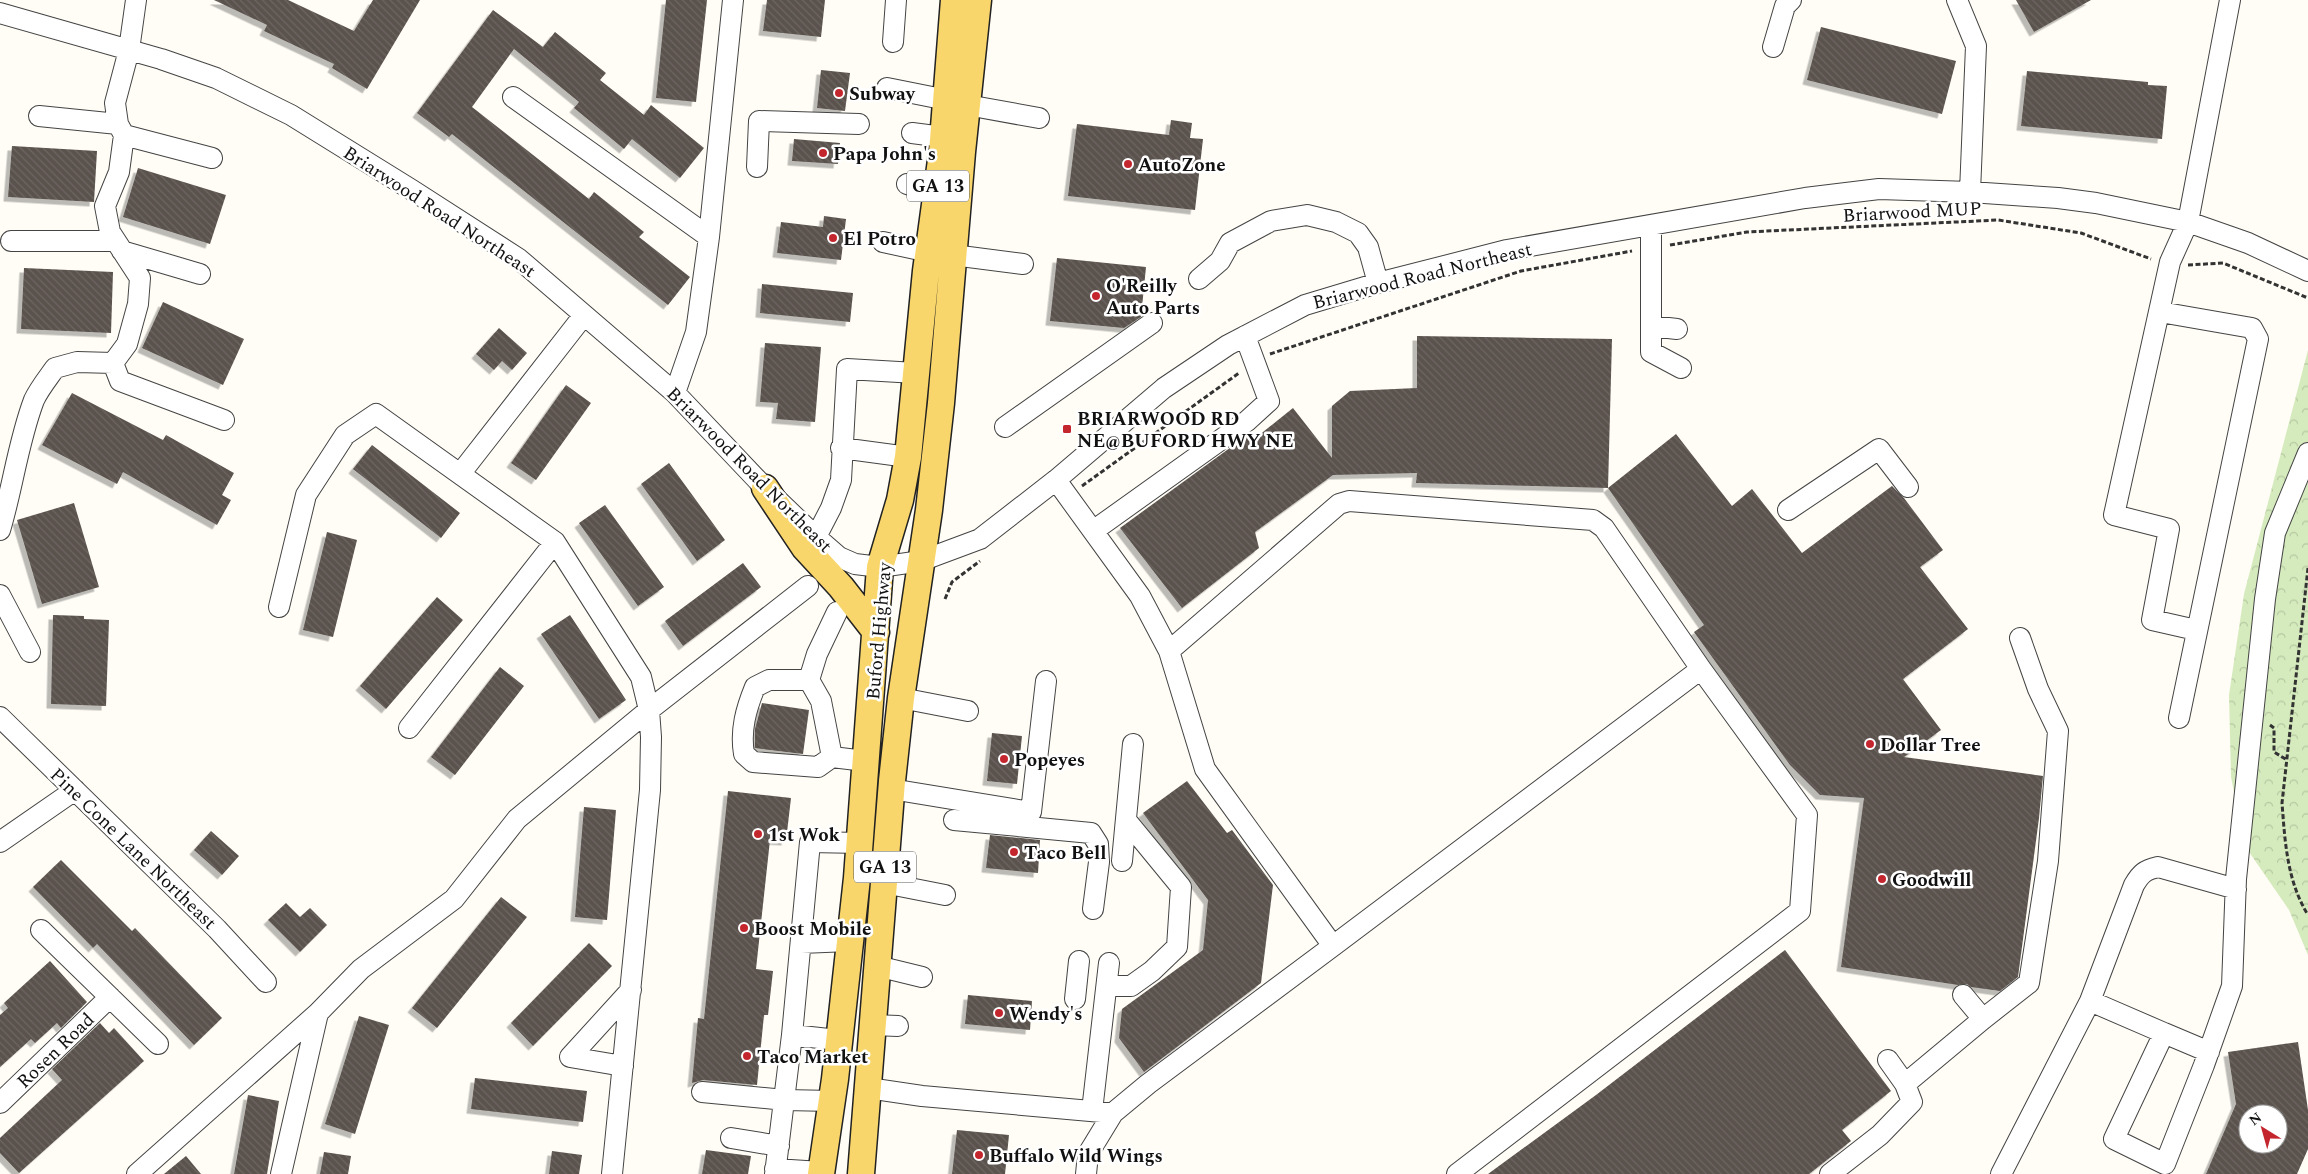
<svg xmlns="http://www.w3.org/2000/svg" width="2308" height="1174" font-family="Spectral,serif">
  <defs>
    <pattern id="park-crowns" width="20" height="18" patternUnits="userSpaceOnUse" patternTransform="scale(1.25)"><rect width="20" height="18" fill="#d5ebbd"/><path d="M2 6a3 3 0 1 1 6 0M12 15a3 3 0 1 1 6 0" fill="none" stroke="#b6c8a1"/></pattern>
    <pattern id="building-back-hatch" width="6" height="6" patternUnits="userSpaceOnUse" patternTransform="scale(1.25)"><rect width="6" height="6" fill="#5a524d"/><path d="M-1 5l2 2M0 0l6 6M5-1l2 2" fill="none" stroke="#6d6662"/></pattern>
    <filter id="shadow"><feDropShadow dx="-4.5" dy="4.5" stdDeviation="0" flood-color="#0004"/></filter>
  </defs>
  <rect width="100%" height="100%" fill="#fffdf5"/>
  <!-- park -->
  <path fill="url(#park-crowns)" d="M2308 350V955L2289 910 2245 846 2231 777 2229 695 2244 594Z"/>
  <!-- building -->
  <path fill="url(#building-back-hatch)" fill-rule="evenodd" filter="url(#shadow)" d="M214 0H288L354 31 373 0H420L367 89 332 68 334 64 264 31 267 25Z
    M666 0H707L696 102 656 98Z
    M767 0H825L821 37 763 31Z
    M2016 0H2091L2034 32Z
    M493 10 543 47 555 32 606 73 600 80 644 115 651 105 704 148 680 178 632 139 624 149 574 108 579 102 514 49 472 107 589 199 594 192 644 232 639 237 690 277 668 305 452 134 449 137 417 113Z
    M1821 27 1956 61 1942 114 1807 80Z
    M821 70 850 73 845 111 817 108Z
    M2027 71 2148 82V85L2167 86 2162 139 2021 126Z
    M1171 120 1192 123 1190 138 1203 139 1195 210 1068 196 1077 124 1169 135Z
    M794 139 840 143 838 164 792 161Z
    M12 146 97 151 94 202 8 197Z
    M138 168 226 195 210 244 123 217Z
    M824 216 846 219 841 260 777 253 781 222 823 227Z
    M1057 258 1146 267 1141 317 1124 328 1050 321Z
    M24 268 113 272 111 333 21 329Z
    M762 284 853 293 850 322 760 313Z
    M163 302 244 339 223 385 142 348Z
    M499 328 527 353 512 370 502 361 494 370 476 354Z
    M1417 336 1612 339 1608 488 1416 483 1417 473 1333 475 1255 532 1259 548 1182 608 1120 528 1249 434 1253 440 1293 408 1332 458V406L1350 391 1417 388Z
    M765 343 821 347 815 422 776 419 778 403 760 402Z
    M566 385 591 403 536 480 511 463Z
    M72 393 163 440 166 435 234 473 222 495 231 500 217 525 123 472 117 484 42 445Z
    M1676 434 1732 506 1752 489 1802 553 1892 486 1904 498 1943 550 1920 567 1968 629 1903 679 1941 730 1904 757 2043 776 2039 818 2018 977 2000 991 1971 987 1967 984 1958 985 1841 967 1864 798 1820 795 1790 765 1694 632 1704 625 1608 488Z
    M372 445 460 513 441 538 353 469Z
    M669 463 725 540 697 561 641 484Z
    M74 503 99 587 42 604 17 520Z
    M605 505 664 587 638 606 579 523Z
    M327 532 357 540 333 637 303 630Z
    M743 563 761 587 683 646 665 621Z
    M437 597 463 620 386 709 360 686Z
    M53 615 84 616V619L109 620 106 706 51 704Z
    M570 615 626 700 599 719 541 634Z
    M500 667 524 686 455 775 431 757Z
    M762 703 809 710 803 754 755 748V729Z
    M992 733 1022 736 1017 784 987 781Z
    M1187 781 1227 833 1232 830 1273 885 1261 983 1144 1072 1119 1038 1122 1009 1203 950 1208 900 1143 813Z
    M728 791 791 798 786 841 770 840 756 969 773 971 768 1015H764L757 1085 703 1080 692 1083 698 1018 704 1019Z
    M584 807 616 810 607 920 575 917Z
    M211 831 239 856 222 875 194 850Z
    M990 835 1040 840 1038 873 986 868Z
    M61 860 132 931 135 928 222 1018 194 1045 97 944 93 948 33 887Z
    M501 897 527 917 437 1028 412 1008Z
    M286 903 300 917 310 908 327 925 300 952 268 920Z
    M589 943 612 966 533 1046 511 1023Z
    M1785 950 1891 1091 1842 1130 1851 1141 1809 1174H1488L1596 1095Z
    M50 961 87 1002 61 1028 57 1023 35 1043 31 1039 0 1067V1015L8 1008 4 1003Z
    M968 995 1032 1001 1030 1030 965 1024Z
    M359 1016 389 1025 355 1134 325 1124Z
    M100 1023 109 1033 114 1028 144 1061 19 1173 0 1153V1138L62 1080 52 1069Z
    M2298 1042 2308 1110V1149L2297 1174H2206L2236 1104 2228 1052ZM2248 1114H2278V1144H2248Z
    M475 1078 587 1091 583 1122 471 1109Z
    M248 1095 279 1101 267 1174H234Z
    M957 1130 1009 1135 1005 1174H952Z
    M706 1150 751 1156 748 1174H702Z
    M552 1151 582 1155 579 1174H549Z
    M324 1152 351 1156 348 1174H320Z
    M186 1156 201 1174H164Z"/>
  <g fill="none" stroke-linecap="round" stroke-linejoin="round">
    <defs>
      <path id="minor" d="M1957 0 1976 46 1970 192
        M0 13 161 59 216 78 291 115 412 190 519 259 675 393 765 488 816 537 839 557 855 564 880 567 921 561 980 539 1056 480 1164 388 1228 345 1305 305 1378 283 1507 250 1805 198 1879 189 1970 192 2058 198 2096 203 2188 222 2248 243 2308 271
        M893 42 896 0
        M1773 47 1785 6 1791 0
        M887 88 947 100
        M513 97 709 237
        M967 105 1039 118
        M39 116 118 124
        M912 133 943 137
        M124 135 212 158
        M757 167 759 121 859 124
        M907 184 936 193
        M1651 225V352L1681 368
        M11 241H115
        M883 242 929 252
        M122 251 200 274
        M953 255 1023 264
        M1199 279 1220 261 1230 243 1271 221 1307 215 1336 222 1358 233 1368 247 1378 283
        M2160 312 2252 328 2258 339 2179 718
        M1651 326 1677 329
        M113 363 120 381 224 420
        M675 393 696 332 709 237 733 0
        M1005 427 1152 323
        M841 448 908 457
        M460 474 584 315
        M1056 480 1140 596 1169 651 1205 769 1333 946 1701 669 1604 528 1593 520 1349 501 1339 504 1169 651
        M1788 510 1879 449 1908 487
        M0 530C13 487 18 442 34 400 39 389 48 378 55 368L77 362 113 363 127 344 138 304 140 278 110 232 105 206 119 172 124 135 118 124 115 103 129 50 136 0
        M1093 531 1247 421 1269 401 1245 336
        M816 537 831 508 841 480 847 369 916 373
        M0 595 30 652
        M279 607 306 495 345 435 376 414 555 542 641 677 649 710 651 737 650 790 612 1174
        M2196 630 2152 620 2169 529 2114 515 2170 262 2188 222 2230 0
        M809 680 817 654 837 612
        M901 698 968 711
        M0 717 217 929 266 982
        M409 728 555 542
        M832 757 821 701 809 680H769L755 687C746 709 740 730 744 754L753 762 818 767 832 757 865 761
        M891 789 1031 812 1046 681
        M954 820 1091 833 1098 844 1099 862 1093 909
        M0 842 75 790
        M1122 861 1133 744
        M884 883 945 895
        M41 930 158 1044
        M801 943 849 941
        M877 966 922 977
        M1107 986H1131L1152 971 1177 947 1181 887 1126 820
        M1963 995 1983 1019 2029 983 2048 861 2058 731 2038 689 2020 638
        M1075 999 1079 961
        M2090 1001 2134 885C2141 873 2145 870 2158 867L2236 889
        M873 1025 898 1026
        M2164 1033 2209 1052
        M792 1035 838 1040
        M623 1066 570 1057 631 990
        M1905 1084 1983 1019
        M868 1088 922 1096 1113 1113
        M702 1092 785 1100 832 1101
        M0 1103 110 997
        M1092 1111 1109 963
        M731 1138 779 1146
        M775 1169 821 1172
        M137 1174 318 1013
        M281 1174 318 1013 361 969 454 899 517 819 649 710 808 586
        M775 1174 792 1035 810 842 860 843
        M1086 1174 1088 1154 1113 1113 1148 1084 1333 946
        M1457 1174 1800 911 1807 815 1701 669
        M1830 1174 1880 1135 1912 1102 1905 1084 1888 1060
        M2001 1174 2090 1001 2164 1033 2114 1139 2165 1164 2204 1065 2232 986 2236 879 2265 599 2275 533 2308 453"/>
      <path id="major" d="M765 488 805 548 841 587 876 632
        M821 1174 835 1079 857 878 880 567 900 500 908 457 926 271 942 153 954 0
        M861 1174 892 781 901 698 929 510 941 403 962 152 978 0"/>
    </defs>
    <!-- minor casing -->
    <use href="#minor" stroke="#444" stroke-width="22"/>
    <!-- major casing -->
    <use href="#major" stroke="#222" stroke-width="29"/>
    <!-- path -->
    <path stroke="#333" stroke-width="3" stroke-dasharray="5 2.5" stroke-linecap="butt" d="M1670 245 1747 232 1998 220 2081 233 2151 259
      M2188 265 2223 263 2308 298
      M1270 354 1521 271 1632 251
      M1082 486 1239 373
      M2308 568 2282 803C2285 842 2287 881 2308 915
      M945 599 952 582 980 561
      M2270 725 2274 728V752L2287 760"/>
    <!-- minor -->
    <use href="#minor" stroke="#fff" stroke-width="20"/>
    <!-- major -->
    <use href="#major" stroke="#f9d66b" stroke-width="26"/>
  </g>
  <!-- markers -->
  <g fill="#c4262e" stroke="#fff" stroke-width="2">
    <circle cx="839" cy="93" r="5"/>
    <circle cx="823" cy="153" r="5"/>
    <circle cx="1128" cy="164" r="5"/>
    <circle cx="833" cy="238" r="5"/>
    <circle cx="1096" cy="296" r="5"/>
    <rect x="1062" y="424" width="10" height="10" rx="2.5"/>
    <circle cx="1870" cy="744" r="5"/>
    <circle cx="1004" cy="759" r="5"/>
    <circle cx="758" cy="834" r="5"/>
    <circle cx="1014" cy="852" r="5"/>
    <circle cx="1882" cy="879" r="5"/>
    <circle cx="744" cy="928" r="5"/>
    <circle cx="999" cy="1013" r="5"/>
    <circle cx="747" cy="1056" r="5"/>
    <circle cx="979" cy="1155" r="5"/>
  </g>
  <g text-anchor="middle" stroke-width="5" stroke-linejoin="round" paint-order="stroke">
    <!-- shield labels -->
    <g fill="#fff" stroke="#585858" stroke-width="1">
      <rect x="907" y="170.5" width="62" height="31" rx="4"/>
      <rect x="854" y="851.5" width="62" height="31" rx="4"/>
    </g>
    <g font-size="18" font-weight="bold" fill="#111">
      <text x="938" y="192">GA 13</text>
      <text x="885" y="873">GA 13</text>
    </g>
    <!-- poi labels -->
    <g font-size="19" font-weight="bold" fill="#111" stroke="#fff" text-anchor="start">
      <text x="849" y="100">Subway</text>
      <text x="833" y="160">Papa John's</text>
      <text x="1138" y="171">AutoZone</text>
      <text x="843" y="245">El Potro</text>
      <text x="1106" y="292">O'Reilly<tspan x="1106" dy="22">Auto Parts</tspan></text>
      <text x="1077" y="425">BRIARWOOD RD<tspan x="1077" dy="22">NE@BUFORD HWY NE</tspan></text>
      <text x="1880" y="751">Dollar Tree</text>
      <text x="1014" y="766">Popeyes</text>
      <text x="768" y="841">1st Wok</text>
      <text x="1024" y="859">Taco Bell</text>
      <text x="1892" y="886">Goodwill</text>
      <text x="754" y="935">Boost Mobile</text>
      <text x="1009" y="1020">Wendy's</text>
      <text x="757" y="1063">Taco Market</text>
      <text x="989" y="1162">Buffalo Wild Wings</text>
    </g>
    <!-- street labels -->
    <g font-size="19" fill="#111" stroke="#fff">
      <text transform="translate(440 211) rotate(33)" y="7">Briarwood Road Northeast</text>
      <text transform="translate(1912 211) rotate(-3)" y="7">Briarwood MUP</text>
      <text transform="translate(1422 275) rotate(-14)" y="7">Briarwood Road Northeast</text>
      <text transform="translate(750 469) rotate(45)" y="7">Briarwood Road Northeast</text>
      <text transform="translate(878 631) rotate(-85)" y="7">Buford Highway</text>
      <text transform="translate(134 848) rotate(44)" y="7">Pine Cone Lane Northeast</text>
      <text transform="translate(55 1050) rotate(-44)" y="7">Rosen Road</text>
    </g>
  </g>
  <!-- north arrow -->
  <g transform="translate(2263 1129) rotate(323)"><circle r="24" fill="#ffffff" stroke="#a0a0a0"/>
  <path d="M0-4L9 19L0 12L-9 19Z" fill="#c4262e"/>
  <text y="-8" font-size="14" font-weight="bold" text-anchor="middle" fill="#111111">N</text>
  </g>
</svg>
